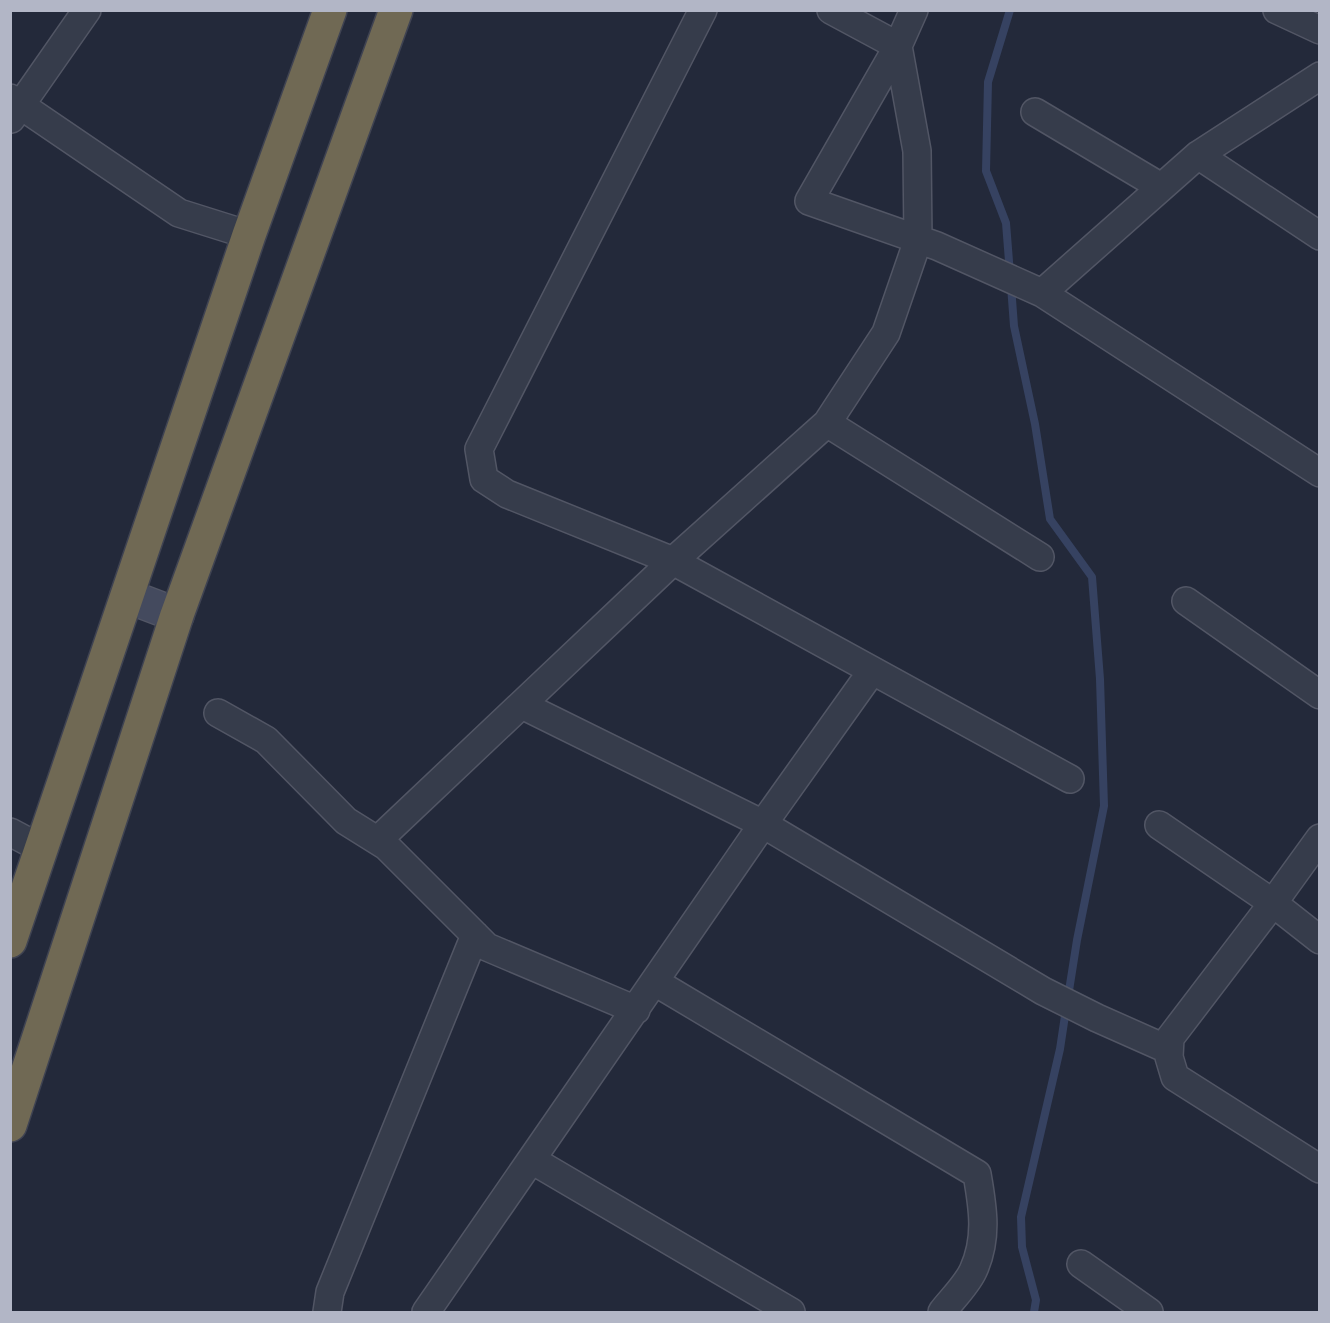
<svg xmlns="http://www.w3.org/2000/svg" width="1330" height="1323" font-family="'Roboto Condensed',sans-serif">
  <rect width="100%" height="100%" fill="#23293a"/>
  <g fill="none" stroke-linecap="round" stroke-linejoin="round">
    <!-- stream -->
    <path stroke="#364261" stroke-width="8" d="M1010 274 1006 223 986 171 988 82 1010 10
      M1011 286 1014 326 1035 424 1050 519 1092 577 1100 679 1104 806 1077 940 1068 997
      M1034 1312 1036 1300 1022 1247 1021 1217 1060 1049 1066 1009"/>
    <defs>
      <path id="street" d="M703 10 479 449 484 479 507 494 673 561 1070 779
        M831 10 898 46
        M914 10 898 46 809 201 937 246 1042 293 1320 473
        M1277 10 1320 30
        M10 98 179 213 249 235
        M1035 112 1161 187
        M11 119 87 10
        M1198 155 1320 236
        M1042 293 1198 155 1320 76
        M827 423 1040 557
        M1186 601 1320 695
        M522 705 763 824 1043 991 1097 1018 1169 1050
        M218 713 266 740 346 821 386 846 487 947 636 1010
        M1159 825 1273 903 1320 940
        M10 832 42 849
        M1320 838 1273 903 1170 1038 1169 1057 1175 1077 1320 1169
        M378 840 673 561 827 423 886 333 918 240 917 151 898 46
        M655 982 977 1174C983 1208 988 1239 973 1271 966 1286 951 1300 942 1312
        M532 1160 791 1312
        M1081 1264 1149 1312
        M327 1312 330 1292 475 935
        M426 1312 763 824 872 671"/>
      <path id="secondary" d="M127 596 177 615"/>
      <path id="highway" d="M10 941 249 235 330 10
        M10 1125 177 615 396 10"/>
    </defs>
    <!-- street casing -->
    <use href="#street" stroke="#525665" stroke-width="30"/>
    <!-- secondary casing -->
    <use href="#secondary" stroke="#525665" stroke-width="36"/>
    <!-- highway casing -->
    <use href="#highway" stroke="#3f4352" stroke-width="36"/>
    <!-- street -->
    <use href="#street" stroke="#363c4b" stroke-width="27"/>
    <!-- secondary -->
    <use href="#secondary" stroke="#444a5e" stroke-width="33"/>
    <!-- highway -->
    <use href="#highway" stroke="#706954" stroke-width="33"/>
  </g>
  <!-- border -->
  <rect width="1330" height="1323" fill="none" stroke="#b2b6c6" stroke-width="24"/>
</svg>
